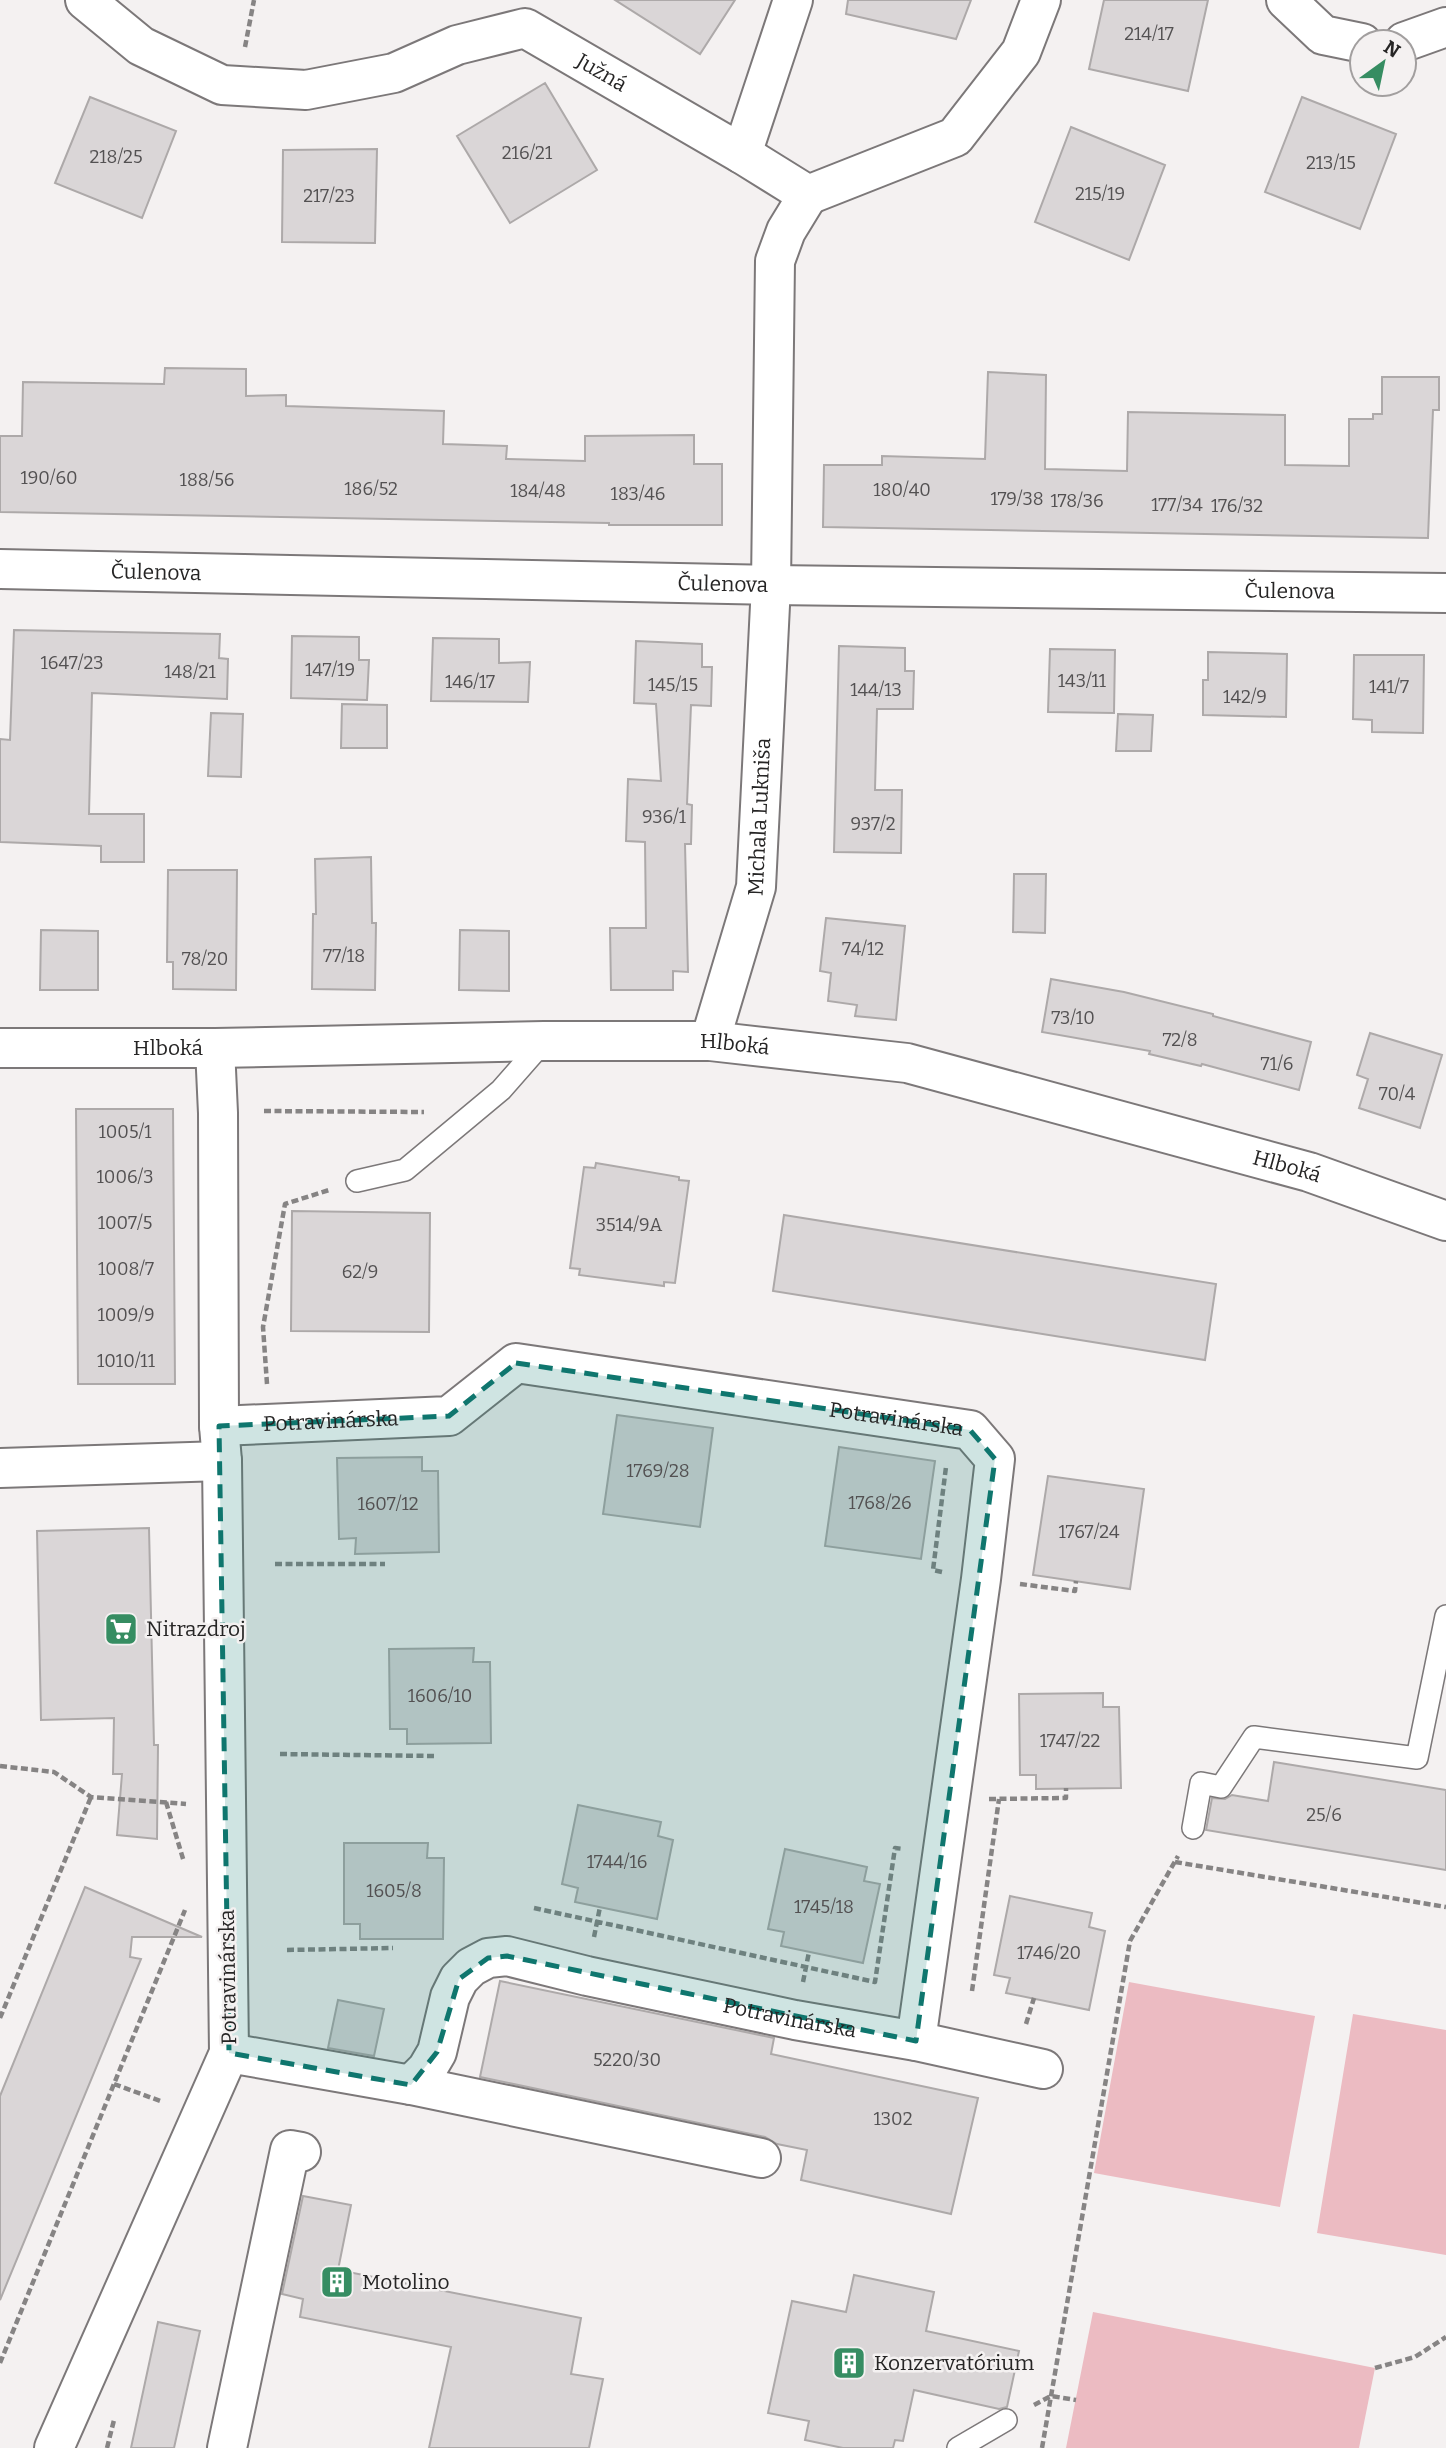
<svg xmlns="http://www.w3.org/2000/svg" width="1446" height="2448" font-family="Bitter,serif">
  <rect width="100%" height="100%" fill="#f4f1f1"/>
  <!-- grass -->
  <path fill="#ecbbc2" d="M1129 1982 1315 2016 1280 2207 1094 2173Z
    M1353 2014 1446 2030V2255L1317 2233Z
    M1093 2312 1375 2368 1359 2448H1066Z"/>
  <!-- building -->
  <path fill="#dad6d7" stroke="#ada9a9" stroke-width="2" d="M615 0H735L700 54Z
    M848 0H971L956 39 846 14Z
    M1104 0H1208L1188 91 1089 69Z
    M545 83 597 170 510 223 457 136Z
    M90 97 176 131 142 218 55 183Z
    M1302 97 1396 134 1360 229 1265 192Z
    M1071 127 1165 165 1129 260 1035 222Z
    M377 149 375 243 282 242 283 150Z
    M165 368 246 369V396L286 395V406L444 411 443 444 507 446 506 459 585 461V436L694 435V464H722V525H609V523L0 512V436H22L23 382 164 384Z
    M988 372 1046 375 1045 469 1127 471 1128 412 1285 415V465L1349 466V419H1373V414H1382V377H1439V410H1433L1428 538 823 527 824 465H882V456L985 459Z
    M14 630 220 634 219 658 228 659 227 699 92 693 89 814H144V862H101V846L0 842V739L10 740Z
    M292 636 359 637V660H369L367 700 291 698Z
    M433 638 499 639V663L530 662 528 702 431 701Z
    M636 641 702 644V667H712L711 706 691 705 687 804 692 805 691 844H685L688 972 673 971V990H611L610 928H646L645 842 626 841 628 779 661 781 656 704 634 703Z
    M839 646 905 648V671H914L913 709H877L875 790H902L901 853 834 852Z
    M1050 649 1115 650 1114 713 1048 712Z
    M1208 652 1287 654 1286 717 1203 715V680H1208Z
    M1354 655H1424L1423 733 1372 732V720L1353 719Z
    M342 704 387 705V748H341Z
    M211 713 243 714 241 777 208 776Z
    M1118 714 1153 715 1151 751H1116Z
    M371 857 372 923H376L375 990 312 989 313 914H316L315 859Z
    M168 870H237L236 990 173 989V962H167Z
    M1014 874H1046L1045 933 1013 932Z
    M826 918 905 926 896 1020 855 1016 857 1005 828 1001 831 973 820 971Z
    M41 930 98 931V990H40Z
    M460 930 509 931V991L459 990Z
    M1051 979 1124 992 1213 1014V1016L1311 1042 1299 1090 1202 1064 1201 1066 1149 1054 1150 1051 1042 1032Z
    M1370 1033 1442 1055 1420 1128 1359 1108 1368 1079 1357 1075Z
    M76 1109H173L175 1384H78Z
    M596 1163 679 1177V1180L689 1181 675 1283 664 1282V1286L579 1275 580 1269 570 1268 584 1167 595 1168Z
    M292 1211 430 1213 429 1332 291 1331Z
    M784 1215 1216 1284 1205 1360 773 1291Z
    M617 1415 713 1428 700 1527 603 1514Z
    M839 1447 935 1461 921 1559 825 1546Z
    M422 1457V1471H438L439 1552 355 1554 356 1538 339 1539 337 1458Z
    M1048 1476 1144 1489 1130 1589 1033 1575Z
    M149 1528 154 1745H158L157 1839 117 1835 122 1774H113L114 1718 41 1720 37 1531Z
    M474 1648 473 1662H490L491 1743 407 1744V1729H390L389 1649Z
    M1103 1693V1707H1119L1121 1788 1036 1789V1775H1020L1019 1694Z
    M1274 1762 1446 1790V1870L1206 1830 1212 1798 1225 1799 1232 1795 1268 1801Z
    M578 1805 661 1822 658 1836 673 1840 657 1919 575 1902 578 1888 562 1884Z
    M344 1843H428L427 1858H444L443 1939H360V1924H344Z
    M785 1849 867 1867 864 1881 880 1884 863 1963 781 1946 784 1932 768 1929Z
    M85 1887 202 1937H132L130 1957 141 1959 0 2300V2096Z
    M1010 1896 1092 1913 1089 1927 1105 1931 1089 2010 1006 1993 1010 1978 994 1975Z
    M500 1981 774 2038 771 2054 978 2098 951 2214 801 2180 807 2150 777 2144 765 2137 480 2077Z
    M338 2000 384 2009 374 2056 328 2048Z
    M303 2196 351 2205 338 2270 581 2318 571 2374 603 2379 589 2448H429L451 2347 300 2317 303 2299 282 2294Z
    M854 2275 934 2292 926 2331 1019 2351 1007 2407 999 2409 914 2390 903 2441 895 2440 893 2448H843L805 2440 809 2421 768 2413 792 2301 846 2312Z
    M158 2322 200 2331 174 2448H131Z"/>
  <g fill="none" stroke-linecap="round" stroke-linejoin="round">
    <defs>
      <path id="lane" d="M357 1181 405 1170 501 1090 544 1041
        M1193 1828 1201 1783 1221 1787 1254 1737 1417 1758 1446 1616
        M958 2448 1006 2420"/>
      <g id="street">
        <path id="s1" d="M85 0 141 46 222 85 239 86 306 90 394 73 457 45 525 28 742 154 808 195 955 137 1021 52 1041 0"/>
        <path d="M1286 0 1323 35 1362 43"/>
        <path d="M1404 42 1446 27"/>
        <path d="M742 154 793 0"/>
        <path id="s2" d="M0 569 771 585 1446 593"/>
        <path id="s3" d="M710 1041 756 887 771 585 775 261 786 231 808 195"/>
        <path id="s4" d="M0 1048H215L544 1041H710L907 1063 1309 1172 1446 1221"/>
        <path id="s5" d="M219 1426 449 1416 516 1363 970 1430 995 1459 981 1579 916 2041"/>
        <path d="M0 1468 222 1461"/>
        <path d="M229 2053 411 2085 761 2158"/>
        <path id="s6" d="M411 2085 427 2069 437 2052 450 1997 459 1979 471 1967 488 1958 507 1956 587 1976 795 2020 916 2041 1043 2069"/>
        <path d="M54 2448 229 2053 222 1461 219 1426 218 1113 215 1048"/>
        <path d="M227 2448 290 2150 301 2152"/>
      </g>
    </defs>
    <!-- lane casing -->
    <use href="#lane" stroke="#7c7879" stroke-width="24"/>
    <!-- street casing -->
    <use href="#street" stroke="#7c7879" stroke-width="42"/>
    <!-- path -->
    <path stroke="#868484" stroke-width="4.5" stroke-dasharray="7 3.5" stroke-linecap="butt" d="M245 47 254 0
      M264 1111 424 1112
      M267 1384 263 1327 285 1204 329 1190
      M275 1564H385
      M942 1572 933 1570 946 1467
      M1020 1584 1075 1591 1076 1581
      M280 1754 435 1756
      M0 1766 54 1772 91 1797 186 1804
      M989 1799 1066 1798V1788
      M166 1802 184 1862
      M1175 1862 1446 1907
      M534 1908 875 1982 895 1848 904 1849
      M594 1937 600 1907
      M287 1950 393 1948
      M803 1982 809 1952
      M972 1991 999 1799
      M0 2018 91 1797
      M1026 2024 1034 1998
      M114 2084 163 2102
      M0 2363 185 1910
      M1375 2368 1415 2357 1446 2337
      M1034 2405 1051 2396 1076 2400
      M107 2448 114 2420
      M1042 2448 1130 1941 1178 1856"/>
    <!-- lane -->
    <use href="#lane" stroke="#fff" stroke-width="21"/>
    <!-- street -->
    <use href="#street" stroke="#fff" stroke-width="38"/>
  </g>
  <!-- marked area -->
  <path fill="#0f766e" fill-opacity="0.2" stroke="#0f766e" stroke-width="5" stroke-dasharray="14 9" stroke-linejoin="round" d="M516 1363 970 1430 995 1459 916 2041 507 1956 488 1958 459 1979 437 2052 411 2085 229 2053 219 1426 449 1416Z"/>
  <!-- icons -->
  <defs>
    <symbol id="supermarket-square" viewBox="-11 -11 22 22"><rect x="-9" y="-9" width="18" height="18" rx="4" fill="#368d62" stroke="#f4f1f1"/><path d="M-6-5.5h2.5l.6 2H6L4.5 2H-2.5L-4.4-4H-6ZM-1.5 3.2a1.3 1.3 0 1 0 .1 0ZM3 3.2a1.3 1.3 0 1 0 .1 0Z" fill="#fff"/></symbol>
    <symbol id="building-square" viewBox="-11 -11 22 22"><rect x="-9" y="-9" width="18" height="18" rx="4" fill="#368d62" stroke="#f4f1f1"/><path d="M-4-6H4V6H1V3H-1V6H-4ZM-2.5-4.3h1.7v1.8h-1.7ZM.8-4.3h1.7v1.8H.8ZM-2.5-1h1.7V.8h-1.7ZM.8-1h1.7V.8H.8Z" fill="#fff"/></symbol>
  </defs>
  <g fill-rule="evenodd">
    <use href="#supermarket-square" x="102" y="1610" width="38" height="38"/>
    <use href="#building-square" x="318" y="2263" width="38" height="38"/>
    <use href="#building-square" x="830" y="2344" width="38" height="38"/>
  </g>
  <g text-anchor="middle" stroke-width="5" stroke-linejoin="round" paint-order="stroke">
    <!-- number labels -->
    <g font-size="18" fill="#535152">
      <text x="1149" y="40">214/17</text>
      <text x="527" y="159">216/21</text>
      <text x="116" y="163">218/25</text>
      <text x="1331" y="169">213/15</text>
      <text x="1100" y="200">215/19</text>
      <text x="329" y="202">217/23</text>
      <text x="49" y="484">190/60</text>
      <text x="207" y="486">188/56</text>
      <text x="371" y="495">186/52</text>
      <text x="902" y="496">180/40</text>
      <text x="538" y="497">184/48</text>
      <text x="638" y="500">183/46</text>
      <text x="1017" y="505">179/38</text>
      <text x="1077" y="507">178/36</text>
      <text x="1177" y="511">177/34</text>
      <text x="1237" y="512">176/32</text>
      <text x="72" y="669">1647/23</text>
      <text x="330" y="676">147/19</text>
      <text x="190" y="678">148/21</text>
      <text x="1082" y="687">143/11</text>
      <text x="470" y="688">146/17</text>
      <text x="673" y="691">145/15</text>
      <text x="1389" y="693">141/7</text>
      <text x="876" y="696">144/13</text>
      <text x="1245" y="703">142/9</text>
      <text x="664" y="823">936/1</text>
      <text x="873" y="830">937/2</text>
      <text x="863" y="955">74/12</text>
      <text x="344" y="962">77/18</text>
      <text x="205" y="965">78/20</text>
      <text x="1073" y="1024">73/10</text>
      <text x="1180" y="1046">72/8</text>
      <text x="1277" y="1070">71/6</text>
      <text x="1397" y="1100">70/4</text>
      <text x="125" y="1138">1005/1</text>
      <text x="125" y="1183">1006/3</text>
      <text x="125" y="1229">1007/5</text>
      <text x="629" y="1231">3514/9A</text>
      <text x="126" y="1275">1008/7</text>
      <text x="360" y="1278">62/9</text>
      <text x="126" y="1321">1009/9</text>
      <text x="126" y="1367">1010/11</text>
      <text x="658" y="1477">1769/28</text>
      <text x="880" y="1509">1768/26</text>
      <text x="388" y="1510">1607/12</text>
      <text x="1089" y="1538">1767/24</text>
      <text x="440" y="1702">1606/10</text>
      <text x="1070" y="1747">1747/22</text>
      <text x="1324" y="1821">25/6</text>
      <text x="617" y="1868">1744/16</text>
      <text x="394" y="1897">1605/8</text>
      <text x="824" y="1913">1745/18</text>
      <text x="1049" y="1959">1746/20</text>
      <text x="627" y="2066">5220/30</text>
      <text x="893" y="2125">1302</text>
    </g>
    <!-- street labels -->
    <g font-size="21" fill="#262525" stroke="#f4f1f1">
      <text dy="7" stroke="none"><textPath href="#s1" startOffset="564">Južná</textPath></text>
      <text dy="7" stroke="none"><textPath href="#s2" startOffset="156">Čulenova</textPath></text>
      <text dy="7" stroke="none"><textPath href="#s2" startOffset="723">Čulenova</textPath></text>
      <text dy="7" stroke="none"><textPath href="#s2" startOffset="1290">Čulenova</textPath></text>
      <text dy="7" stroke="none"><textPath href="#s3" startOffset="231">Michala Lukniša</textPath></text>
      <text dy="7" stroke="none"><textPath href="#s4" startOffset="735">Hlboká</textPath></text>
      <text dy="7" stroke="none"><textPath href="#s4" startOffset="168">Hlboká</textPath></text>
      <text dy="7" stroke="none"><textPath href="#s4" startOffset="1302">Hlboká</textPath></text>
      <text dy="7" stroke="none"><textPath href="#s5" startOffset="700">Potravinárska</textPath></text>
      <text dy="7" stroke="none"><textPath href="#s5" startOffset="112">Potravinárska</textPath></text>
      <text transform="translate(228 1977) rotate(-91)" y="7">Potravinárska</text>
      <text dy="7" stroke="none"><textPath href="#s6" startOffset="464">Potravinárska</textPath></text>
    </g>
    <!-- poi labels -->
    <g font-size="21" fill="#262525" stroke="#f4f1f1" text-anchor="start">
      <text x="146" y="1636">Nitrazdroj</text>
      <text x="362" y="2289">Motolino</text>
      <text x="874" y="2370">Konzervatórium</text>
    </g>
  </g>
  <!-- north arrow -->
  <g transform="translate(1383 63) rotate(33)"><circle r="33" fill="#f4f1f1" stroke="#a29f9f" stroke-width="2"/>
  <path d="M0-5L12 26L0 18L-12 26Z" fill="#368d62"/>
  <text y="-10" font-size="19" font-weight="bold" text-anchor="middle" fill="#262525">N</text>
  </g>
</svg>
